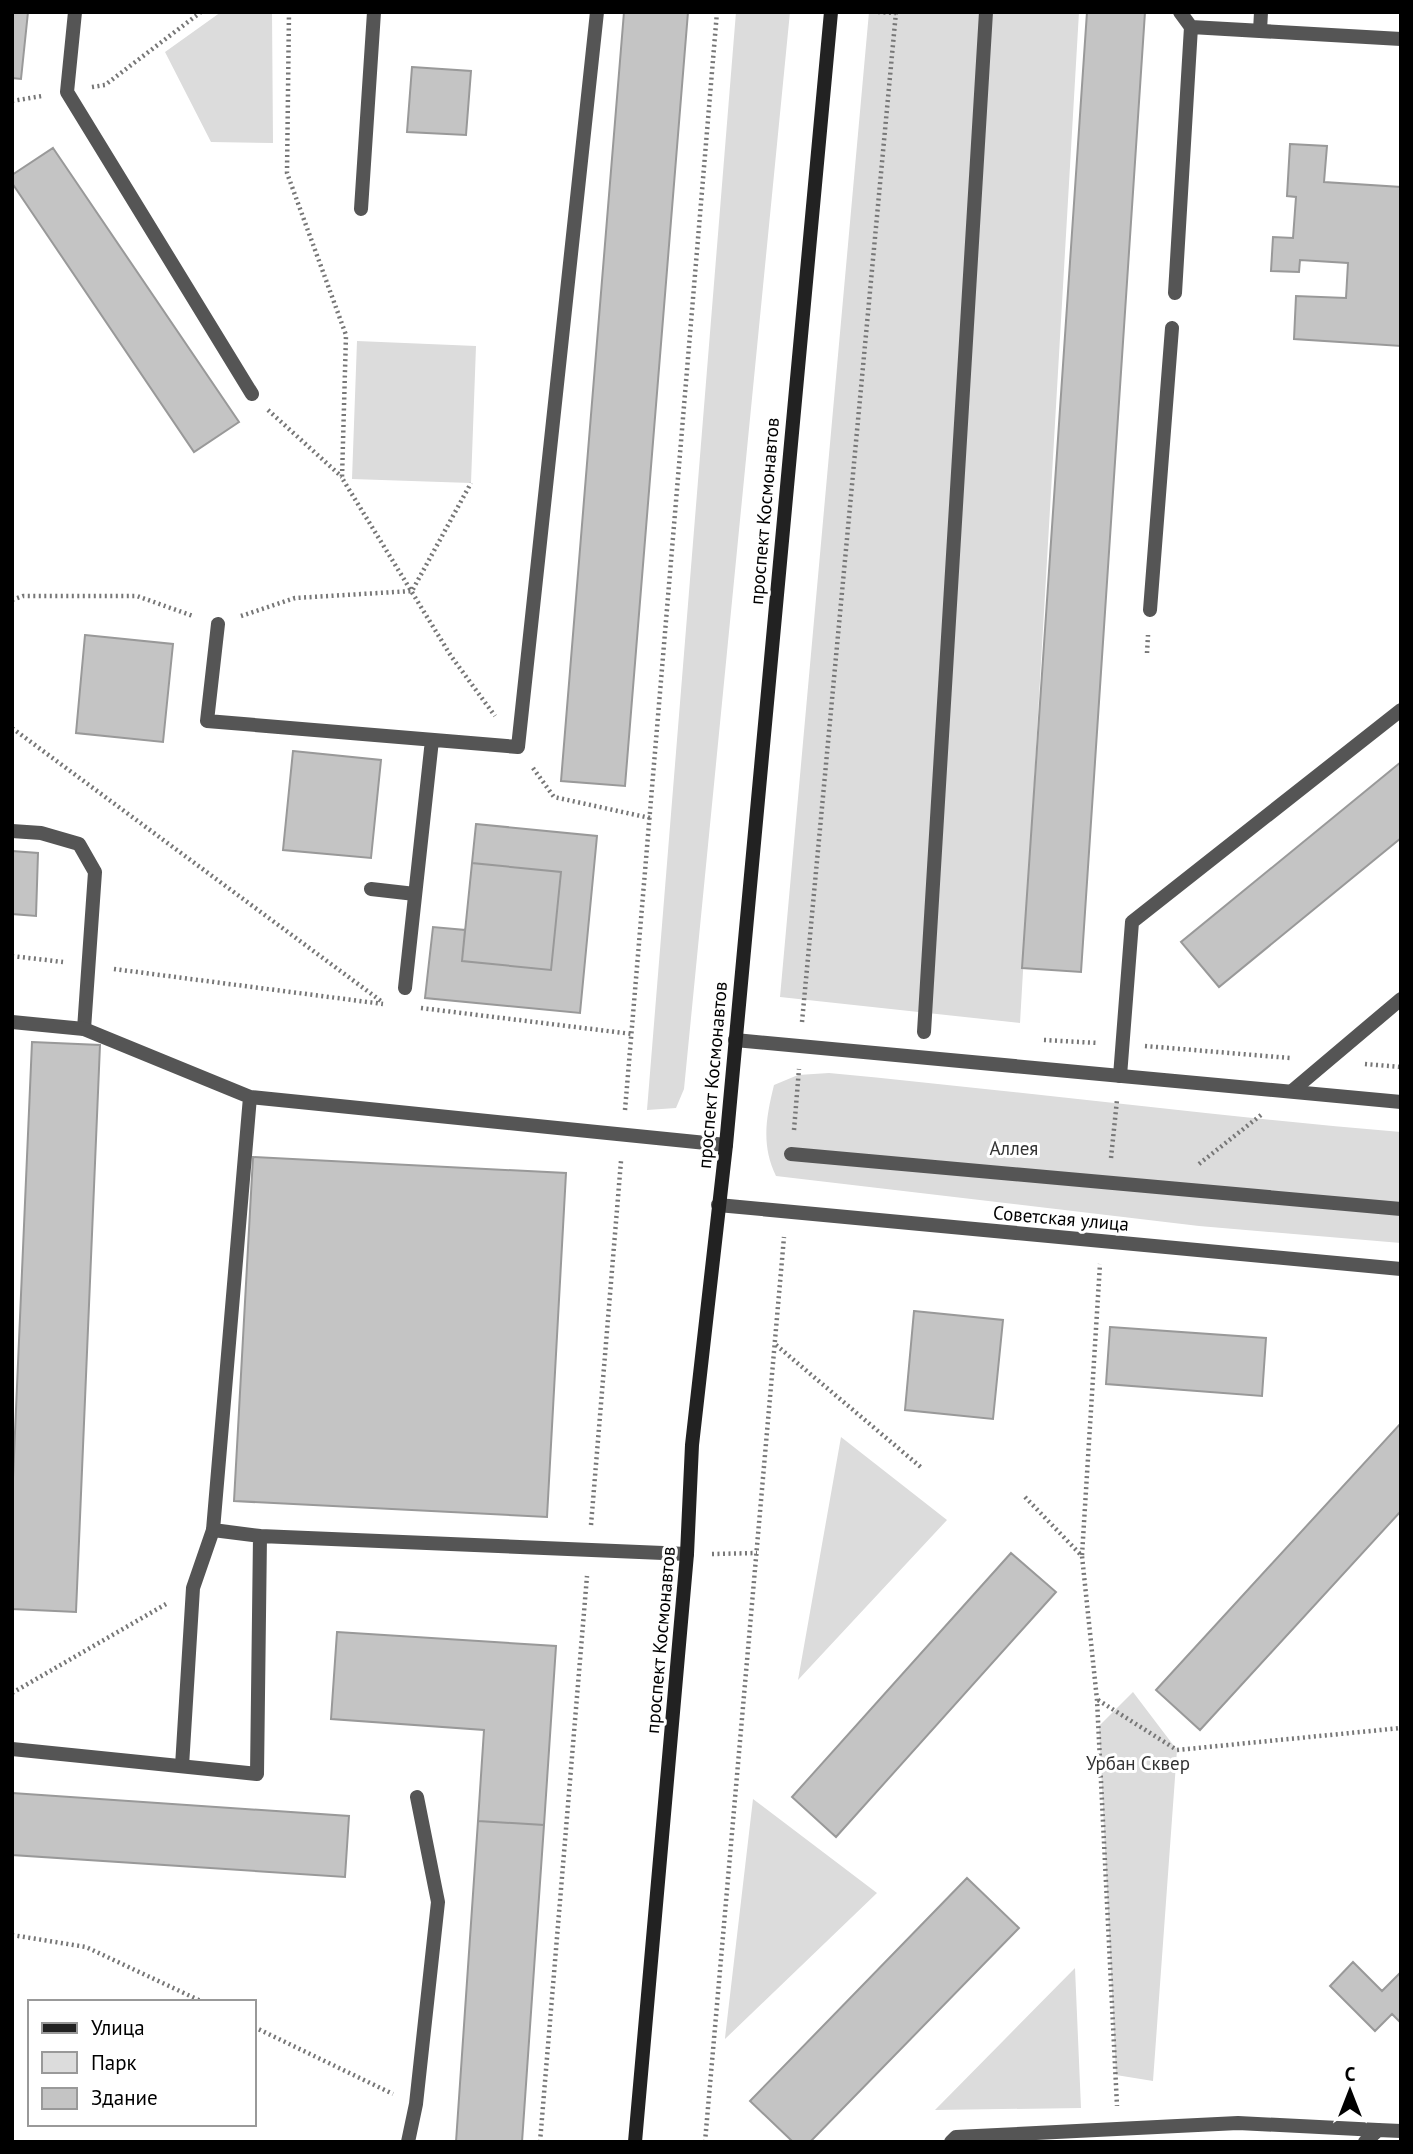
<svg xmlns="http://www.w3.org/2000/svg" width="1413" height="2154" font-family="'PT Sans',sans-serif">
  <rect width="100%" height="100%" fill="#fff"/>
  <!-- green -->
  <path fill="#dcdcdc" d="M221 12H272L273 143 211 142 165 52Z
    M736 12H790L684 1089 676 1108 647 1110Z
    M869 12H1079L1020 1023 780 997Z
    M357 341 476 346 471 483 352 479Z
    M829 1073C1020 1091 1210 1116 1401 1132V1243L1199 1226 776 1176C761 1145 766 1118 774 1085L798 1075Z
    M841 1437 947 1520 798 1680Z
    M1133 1692 1177 1750 1153 2081 1116 2075 1099 1726Z
    M753 1799 877 1893 725 2039V2038Z
    M1075 1968 1081 2108 935 2110Z"/>
  <!-- building -->
  <path fill="#c4c4c4" stroke="#999" stroke-width="2" d="M12 12H28L21 79 12 78Z
    M624 12H688L625 786 561 781Z
    M1087 12H1145L1081 972 1022 968Z
    M412 67 471 71 466 135 407 132Z
    M1290 144 1327 146 1324 182 1401 187V346L1294 339 1296 296 1346 298 1348 263 1300 260 1299 272 1271 271 1273 237 1293 238 1296 197 1287 196Z
    M53 148 239 422 194 452 12 183V175Z
    M85 635 173 644 163 742 76 733Z
    M293 751 381 760 371 858 283 850Z
    M1401 762V838L1219 987 1181 942Z
    M476 824 597 836 580 1013 425 998 433 927 465 930 462 961 551 970 561 872 472 863Z
    M12 851 38 853 36 916 12 914Z
    M472 863 561 872 551 970 462 961Z
    M32 1042 100 1045 76 1612 12 1609V1501Z
    M253 1157 566 1173 547 1517 234 1501Z
    M914 1311 1003 1320 993 1419 905 1410Z
    M1110 1327 1266 1338 1262 1396 1106 1384Z
    M1401 1423V1511L1200 1730 1156 1690Z
    M1011 1553 1056 1592 836 1837 792 1797Z
    M337 1632 556 1646 544 1825 478 1821 484 1730 331 1719Z
    M12 1793 349 1816 345 1877 12 1855Z
    M478 1821 544 1825 522 2142H456Z
    M967 1878 1019 1928 810 2142H793L750 2101Z
    M1353 1962 1382 1991 1401 1972V2023L1392 2014 1375 2031 1330 1986Z"/>
  <g fill="none" stroke-linecap="round" stroke-linejoin="round">
    <!-- path -->
    <path stroke="#777" stroke-width="4.5" stroke-dasharray="2 3.5" stroke-linecap="butt" d="M289 12 287 173 346 335 342 478 451 656 495 716
      M878 12 896 13
      M92 87 105 85 201 12
      M12 101 42 96
      M268 410 342 477
      M12 600 23 596H137L193 616
      M241 616 295 598 412 591 471 483
      M1147 653 1148 635
      M12 728 381 1001
      M533 768 554 797 650 818
      M12 956 63 962
      M114 969 383 1004
      M421 1008 632 1034
      M802 1022 896 12
      M1044 1040 1098 1043
      M1145 1046 1290 1058
      M1365 1064 1401 1067
      M625 1110 717 12
      M794 1130 799 1069
      M1111 1158 1117 1100
      M1199 1164 1261 1115
      M776 1345 923 1469
      M1025 1497 1082 1556 1097 1700 1117 2106
      M591 1525 621 1161
      M712 1554 757 1553
      M1082 1555 1100 1264
      M12 1693 166 1604
      M1098 1700 1177 1750 1401 1728
      M12 1935 86 1947 203 2002
      M254 2027 393 2094
      M540 2142 587 1576
      M705 2142 784 1237"/>
    <!-- service -->
    <path stroke="#555" stroke-width="14" d="M75 12 67 92 252 394
      M1180 12 1191 27 1401 39
      M1260 31 1261 12
      M361 209 374 12
      M1175 293 1191 27
      M1150 610 1172 328
      M218 624 207 721 518 747 597 12
      M12 831 41 833 79 844 95 872 84 1029
      M371 889 415 894
      M405 988 432 740
      M1120 1076 1132 922 1401 710
      M1292 1091 1401 999
      M182 1766 193 1588 213 1530
      M408 2142 416 2104 438 1902 417 1797
      M951 2142 956 2137 1238 2123 1378 2130"/>
    <!-- pedestrian -->
    <path stroke="#555" stroke-width="14" d="M924 1032 986 12
      M791 1154 1401 1209"/>
    <!-- minor -->
    <path stroke="#555" stroke-width="14" d="M12 1022 84 1029 250 1097 726 1145
      M250 1097 213 1530 260 1536
      M12 1749 257 1774 260 1536 687 1554
      M1365 2142 1378 2130 1401 2131"/>
    <!-- tertiary -->
    <path stroke="#555" stroke-width="14" d="M735 1040 1401 1102
      M718 1205 1401 1269"/>
    <!-- secondary -->
    <path stroke="#222" stroke-width="14" d="M635 2142 687 1554 692 1445 726 1145 831 12"/>
  </g>
  <g text-anchor="middle" stroke-width="6" stroke-linejoin="round" paint-order="stroke">
    <!-- street labels -->
    <g font-size="19" fill="#000" stroke="#fff">
      <text transform="translate(764 511) rotate(-85)" y="7">проспект Космонавтов</text>
      <text transform="translate(712 1075) rotate(-85)" y="7">проспект Космонавтов</text>
      <text transform="translate(1061 1218) rotate(5)" y="7">Советская улица</text>
      <text transform="translate(660 1640) rotate(-85)" y="7">проспект Космонавтов</text>
    </g>
    <!-- park labels -->
    <g font-size="19" fill="#333" stroke="#fff">
      <text x="1014" y="1155">Аллея</text>
      <text x="1138" y="1770">Урбан Сквер</text>
    </g>
  </g>
  <!-- border -->
  <rect width="1413" height="2154" fill="none" stroke="#000000" stroke-width="28"/>
  <!-- legend -->
  <rect x="28" y="2000" width="228" height="126" fill="#ffffff" stroke="#999999" stroke-width="2"/>
  <rect x="42" y="2023" width="35" height="10" fill="#222222" stroke="#999999" stroke-width="2"/>
  <text x="91" y="2035" font-size="21" fill="#000000">Улица</text>
  <rect x="42" y="2052" width="35" height="21" fill="#dcdcdc" stroke="#999999" stroke-width="2"/>
  <text x="91" y="2070" font-size="21" fill="#000000">Парк</text>
  <rect x="42" y="2088" width="35" height="21" fill="#c4c4c4" stroke="#999999" stroke-width="2"/>
  <text x="91" y="2105" font-size="21" fill="#000000">Здание</text>
  <!-- north arrow -->
  <g transform="translate(1350 2091)" stroke="#ffffff" stroke-width="5" paint-order="stroke">
  <path d="M0-5L12 26L0 18L-12 26Z" fill="#000000"/>
  <text y="-10" font-size="19" font-weight="bold" text-anchor="middle" fill="#000000">С</text>
  </g>
</svg>
